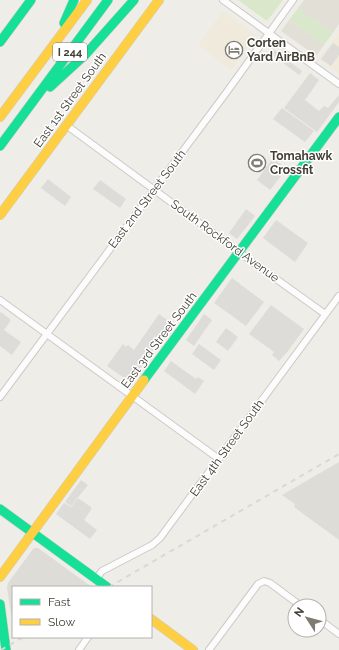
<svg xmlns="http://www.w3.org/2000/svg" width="339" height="650" font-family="Raleway,sans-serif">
  <rect width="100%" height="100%" fill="#eeede8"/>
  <!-- residential -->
  <path fill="#e1dfd6" d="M304 0H339V24L333 33 298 8Z
    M289 20 324 45 316 56 281 31Z"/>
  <!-- commercial -->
  <path fill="#f0eadc" d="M223 11 256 35 231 70 198 45Z
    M339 32V74L319 59Z"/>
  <!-- industrial -->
  <path fill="#dedcd6" d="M339 462V540L294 507 295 504 282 495Z
    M35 548H38L92 587H13V622L12 621 7 587 8 583 33 549Z"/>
  <!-- green -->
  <path fill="#d9e7ca" d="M238 0H283L267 21Z
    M298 8 333 33 324 45 289 20Z"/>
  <!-- parking -->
  <path fill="#dddcd8" d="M333 43 339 47V55L331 66 321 59Z
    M273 49 302 71 299 75 270 53Z
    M310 73 319 80 305 100 319 111 324 106 328 108 339 95V102L317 132 284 108Z
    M282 108 314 131 305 142 273 119Z
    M273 158 282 165 277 172 281 176 270 190 257 180Z
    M48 179 71 197 65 206 41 188Z
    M100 180 126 199 120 208 93 189Z
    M246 209 255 216 237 239 229 233Z
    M276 220 308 243 295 262 263 238Z
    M232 278 264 302 246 326 214 303Z
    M271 305 304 329 288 351 279 361 272 355 274 352 249 334Z
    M1 312 11 320 4 330 21 342 12 355 0 346V313Z
    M159 314 173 324 164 336 160 333 158 335 162 338 148 357 145 355 143 357 147 359 130 382 107 366 123 344 126 347 128 345 134 350Z
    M204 314 212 320 194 346 186 340Z
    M226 328 238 337 228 351 216 342Z
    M199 344 221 360 214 370 192 354Z
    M171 361 196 379 198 377 204 381 195 394 164 371Z
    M81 480 88 485 71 506 65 502Z
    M78 498 91 507V510L84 520 97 530 90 539 56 514 64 503 71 507Z"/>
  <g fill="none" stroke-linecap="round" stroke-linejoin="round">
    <defs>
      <path id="street" d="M223 0 339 84
        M66 125 247 258 325 314
        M0 300 219 459
        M0 397 226 93 293 0
        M96 579 102 571 152 545 160 538 339 296
        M319 619 339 634
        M79 650 88 637
        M209 650 258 584 264 581 270 583 301 606"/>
      <path id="fast" d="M64 23 74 0
        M0 42 31 0
        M50 87 85 55 134 0
        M0 146 108 0
        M144 380 339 117
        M0 509 107 587
        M0 604 6 650"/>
      <path id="slow" d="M0 117 87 0
        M0 215 159 0
        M0 577 144 380
        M151 619 193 650"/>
    </defs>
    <!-- street casing -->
    <use href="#street" stroke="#cccac6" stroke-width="8"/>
    <!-- fast casing -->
    <use href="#fast" stroke="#cccac0" stroke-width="10"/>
    <!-- slow casing -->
    <use href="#slow" stroke="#cccac0" stroke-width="10"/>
    <!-- street -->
    <use href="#street" stroke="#fcfcfc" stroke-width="6"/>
    <!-- fast -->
    <use href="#fast" stroke="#16e098" stroke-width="9"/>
    <!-- slow -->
    <use href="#slow" stroke="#ffcf43" stroke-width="9"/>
    <!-- rail -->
    <path stroke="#d8d8d7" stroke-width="2" stroke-dasharray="5 5" stroke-linecap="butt" d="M109 587 339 454
      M1 650 23 637"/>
  </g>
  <!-- icons -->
  <defs>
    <symbol id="hotel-ring" viewBox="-11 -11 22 22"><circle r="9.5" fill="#fff" stroke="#7f7c74" stroke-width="1.5"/><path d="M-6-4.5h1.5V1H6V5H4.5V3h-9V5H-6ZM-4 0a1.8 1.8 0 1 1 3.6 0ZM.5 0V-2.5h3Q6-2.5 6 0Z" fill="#7f7c74"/></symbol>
    <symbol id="stadium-ring" viewBox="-11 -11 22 22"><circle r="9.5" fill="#fff" stroke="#7f7c74" stroke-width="1.5"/><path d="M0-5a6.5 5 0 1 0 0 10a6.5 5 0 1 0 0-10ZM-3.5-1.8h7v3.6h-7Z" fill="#7f7c74"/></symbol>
  </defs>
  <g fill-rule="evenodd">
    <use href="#hotel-ring" x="224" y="40" width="20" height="20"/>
    <use href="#stadium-ring" x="247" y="153" width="20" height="20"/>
  </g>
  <g text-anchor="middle" stroke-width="3" stroke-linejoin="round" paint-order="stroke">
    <!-- shield labels -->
    <rect fill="#fff" stroke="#7b7972" stroke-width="1" x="53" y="43" width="34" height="18" rx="3"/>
    <g font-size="11" font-weight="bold" fill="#433f35">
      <text x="70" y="56">I 244</text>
    </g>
    <!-- poi labels -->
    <g font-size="12" font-weight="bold" fill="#433f35" stroke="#fff" text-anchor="start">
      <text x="247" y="47">Corten<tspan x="247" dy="14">Yard AirBnB</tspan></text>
      <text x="270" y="160">Tomahawk<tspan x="270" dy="14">Crossfit</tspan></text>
    </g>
    <!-- street labels -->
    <g font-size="12" fill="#433f35" stroke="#fff">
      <text transform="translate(70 100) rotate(-54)" y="4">East 1st Street South</text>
      <text transform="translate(147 199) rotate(-53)" y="4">East 2nd Street South</text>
      <text transform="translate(225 241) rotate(36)" y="4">South Rockford Avenue</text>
      <text transform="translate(159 340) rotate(-53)" y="4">East 3rd Street South</text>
      <text transform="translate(227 448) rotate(-54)" y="4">East 4th Street South</text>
    </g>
  </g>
  <!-- legend -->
  <rect x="12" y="586" width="140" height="52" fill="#ffffff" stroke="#b4b2ae"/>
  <rect x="20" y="599" width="20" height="6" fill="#16e098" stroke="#b4b2ae"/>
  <text x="48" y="606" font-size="12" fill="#433f35">Fast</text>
  <rect x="20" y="619" width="20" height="6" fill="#ffcf43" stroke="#b4b2ae"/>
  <text x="48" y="626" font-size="12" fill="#433f35">Slow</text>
  <!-- north arrow -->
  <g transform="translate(307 618) rotate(306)"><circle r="19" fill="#ffffff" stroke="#b4b2ae"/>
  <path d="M0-3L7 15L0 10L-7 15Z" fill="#7f7c74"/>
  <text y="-6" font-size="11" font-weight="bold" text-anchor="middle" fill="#433f35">N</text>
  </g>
</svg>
